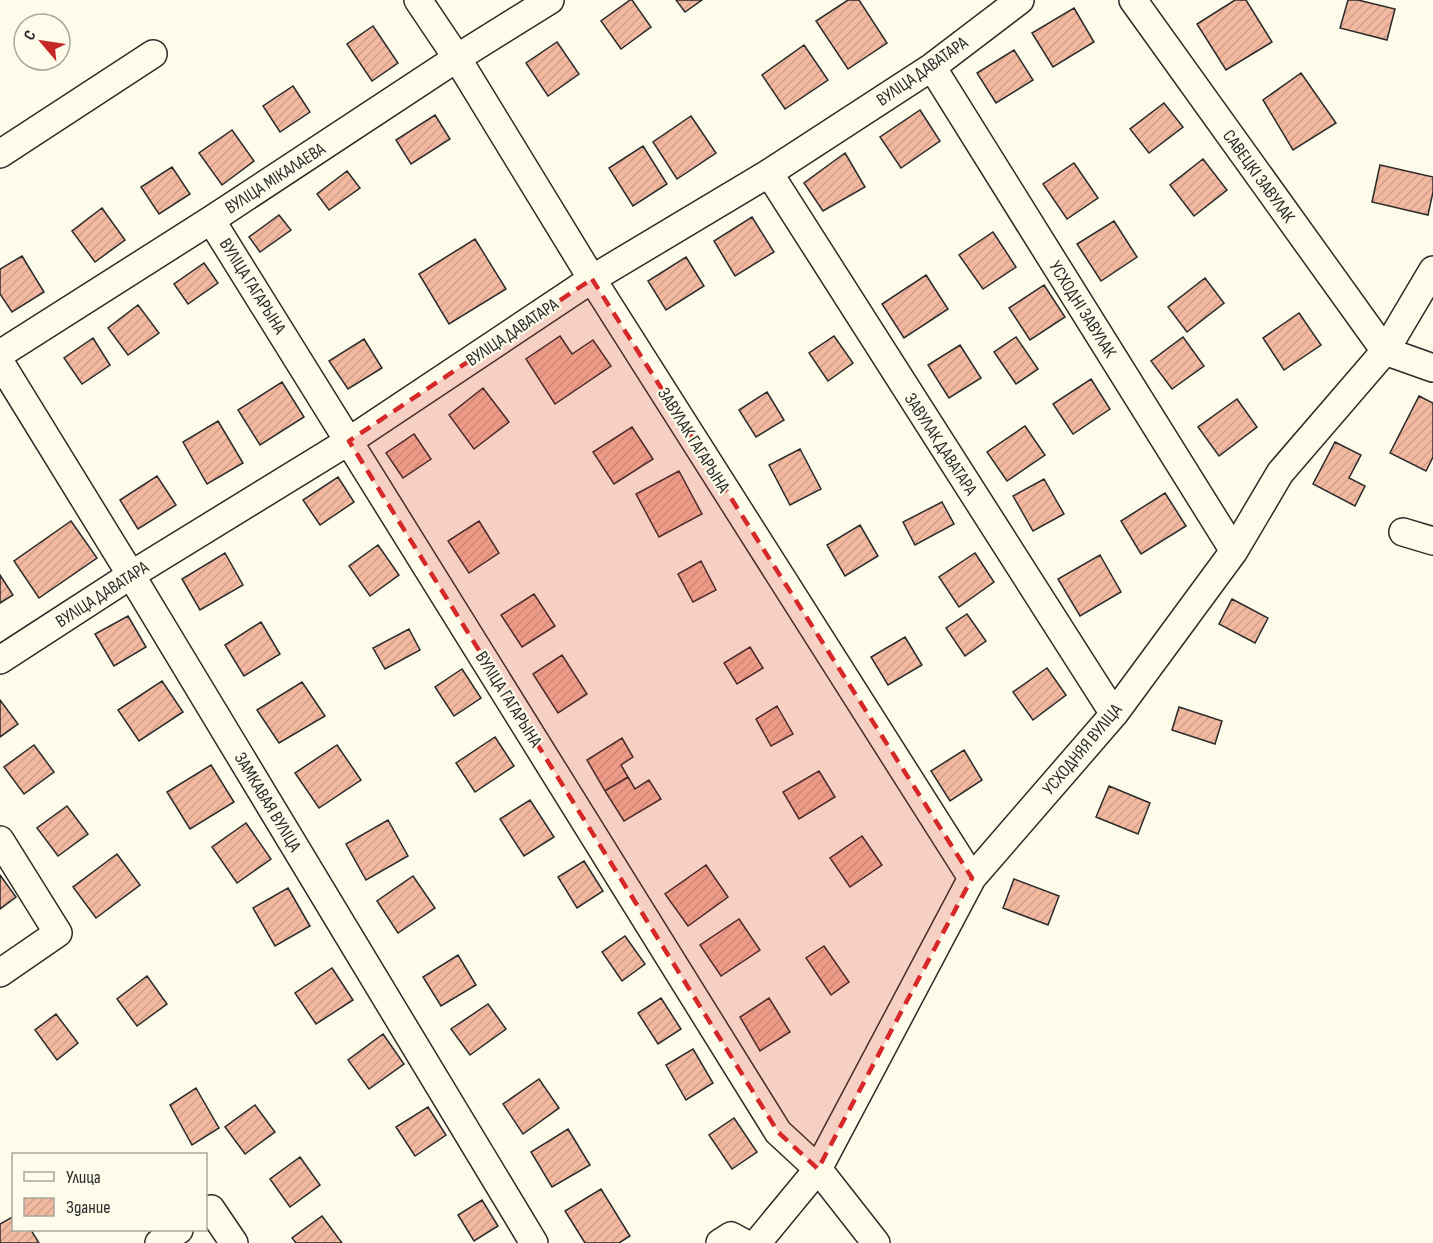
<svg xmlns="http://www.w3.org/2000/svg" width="1433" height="1243" font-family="'Sofia Sans Condensed',sans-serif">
  <defs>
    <pattern id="building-hatch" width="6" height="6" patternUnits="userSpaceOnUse" patternTransform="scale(1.5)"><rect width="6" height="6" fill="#f2b8a0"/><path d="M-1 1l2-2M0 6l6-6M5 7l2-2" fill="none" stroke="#d09e8a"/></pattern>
  </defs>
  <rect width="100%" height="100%" fill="#fdfbea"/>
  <!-- building -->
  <path fill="url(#building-hatch)" stroke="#2b2b2b" stroke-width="1.5" d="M630 0H632L651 27 621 49 601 21Z
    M676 0H702L685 12Z
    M848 0H859L887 43 848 69 816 21Z
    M1235 0H1246L1272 42 1226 70 1197 24Z
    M1348 0H1358L1395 9 1387 40 1340 28Z
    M1074 8 1094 42 1053 67 1032 33Z
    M373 26 398 63 372 81 347 44Z
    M557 42 579 74 548 96 526 63Z
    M804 45 828 80 785 109 762 75Z
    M1014 50 1033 80 996 103 977 73Z
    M1301 73 1336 123 1293 150 1263 100Z
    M293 86 310 112 280 132 263 106Z
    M1164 103 1183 127 1149 153 1130 129Z
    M920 110 940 141 901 168 880 137Z
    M435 115 450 139 411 164 396 140Z
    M691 116 716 153 677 179 653 142Z
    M232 130 254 161 222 185 199 153Z
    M643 146 667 184 633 206 609 168Z
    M845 153 865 187 823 211 804 183Z
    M1203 159 1227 190 1194 216 1170 185Z
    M1074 163 1098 198 1067 219 1043 184Z
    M1380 165 1433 177V192L1428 215 1372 202Z
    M172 167 190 194 159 214 141 187Z
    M347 171 360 188 329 210 317 194Z
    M102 208 125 240 95 262 72 231Z
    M279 215 291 230 260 252 249 237Z
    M752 217 774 252 735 276 714 241Z
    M1114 221 1137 257 1101 281 1077 244Z
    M993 232 1016 267 983 289 959 255Z
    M475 239 506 289 449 324 419 274Z
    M22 256 44 292 12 312 0 294V269Z
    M686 257 704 286 666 310 648 281Z
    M204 263 218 283 188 304 174 284Z
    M926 275 948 309 904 338 882 304Z
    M1205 278 1224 303 1187 332 1168 307Z
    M1044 285 1065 317 1030 340 1009 308Z
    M138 305 159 333 128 355 108 328Z
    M1299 313 1321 345 1284 370 1263 338Z
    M560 336 572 354 593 340 611 366 555 404 526 359Z
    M834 336 853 363 828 381 809 353Z
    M1016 337 1038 369 1016 384 994 352Z
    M1183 337 1204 366 1172 389 1151 361Z
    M93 338 110 365 82 384 64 358Z
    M364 339 382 368 348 389 329 361Z
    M960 345 981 378 949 398 928 365Z
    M1091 379 1110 409 1073 434 1053 404Z
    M282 382 304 417 260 445 238 410Z
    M483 388 509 422 474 449 449 415Z
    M767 392 784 420 756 437 739 410Z
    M1419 396 1433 403V457L1426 471 1390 453Z
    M1237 399 1257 427 1219 456 1198 427Z
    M218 421 243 463 207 484 183 442Z
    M1025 426 1045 455 1007 481 987 452Z
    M632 427 653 459 614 484 593 452Z
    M414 434 431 459 403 478 386 453Z
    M1335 442 1361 455 1349 478 1365 486 1355 506 1313 484Z
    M800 449 821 489 790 505 769 465Z
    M679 471 702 514 659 537 636 494Z
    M157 476 176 505 138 529 120 500Z
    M338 477 354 502 320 525 303 500Z
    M1044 479 1064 514 1033 531 1013 496Z
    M1165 493 1186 526 1141 554 1121 521Z
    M942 502 954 524 915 545 903 522Z
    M71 521 97 558 39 598 14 561Z
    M479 521 499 553 469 573 448 541Z
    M860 525 878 556 845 576 827 545Z
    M378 545 399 575 370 596 349 566Z
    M225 553 243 585 200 610 182 579Z
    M975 553 994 582 959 607 939 577Z
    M1100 555 1121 592 1080 616 1058 579Z
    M701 561 716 590 693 602 678 574Z
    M0 575 13 595 0 603Z
    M534 594 555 626 522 647 501 615Z
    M1232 599 1268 618 1255 643 1219 624Z
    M967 614 986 641 965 656 946 628Z
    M128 616 146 647 114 666 95 634Z
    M261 622 280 654 244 676 225 645Z
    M409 629 420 650 385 669 373 648Z
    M905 637 922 665 888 685 871 657Z
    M750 647 763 668 737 684 724 663Z
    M562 655 587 694 558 713 533 674Z
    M1047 668 1066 695 1033 720 1013 692Z
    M462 669 481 698 454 716 435 687Z
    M162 681 183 712 139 741 118 710Z
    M302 682 325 716 279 743 257 710Z
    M0 700 18 724 0 737Z
    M777 706 793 734 771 746 756 719Z
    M1179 707 1222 721 1215 744 1172 730Z
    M495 737 514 766 475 792 456 763Z
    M622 738 633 757 621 765 628 777 605 791 587 760Z
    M34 745 54 772 24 794 4 767Z
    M337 745 361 780 319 808 295 773Z
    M964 750 982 780 950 801 931 771Z
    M211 765 234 802 190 829 167 792Z
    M819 771 835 797 799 819 783 792Z
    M628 777 635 789 649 780 661 799 624 821 605 791Z
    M1109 786 1150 803 1138 834 1096 817Z
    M530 800 554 837 524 856 500 819Z
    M67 806 88 834 58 856 37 828Z
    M388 820 408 856 366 880 346 844Z
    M246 823 271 859 237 883 212 847Z
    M862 836 882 865 850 887 830 858Z
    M117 854 140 885 96 918 73 887Z
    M584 861 603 891 577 908 558 877Z
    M706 865 728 897 688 926 665 894Z
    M0 875 16 897 0 909Z
    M413 876 435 908 398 933 377 901Z
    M1014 879 1059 896 1048 925 1003 908Z
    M288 888 310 926 275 946 253 908Z
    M739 919 760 950 721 976 700 945Z
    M625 936 645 964 622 981 602 952Z
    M824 946 849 982 831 995 806 958Z
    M458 955 476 985 441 1006 423 977Z
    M332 968 353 1000 316 1024 295 993Z
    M147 976 167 1004 137 1026 117 999Z
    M661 998 681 1029 658 1044 638 1013Z
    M769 998 790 1032 760 1051 740 1017Z
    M488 1004 506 1029 470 1055 451 1029Z
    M56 1014 78 1043 57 1060 35 1030Z
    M383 1034 404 1064 369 1089 348 1060Z
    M693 1049 713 1083 686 1100 666 1065Z
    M539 1079 559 1108 523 1134 503 1104Z
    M196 1088 219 1128 192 1145 170 1105Z
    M255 1105 275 1132 245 1154 225 1127Z
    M428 1107 446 1135 415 1156 396 1127Z
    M734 1118 757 1152 732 1169 709 1135Z
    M568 1129 590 1165 552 1187 531 1152Z
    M300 1157 320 1185 290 1207 270 1179Z
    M601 1189 630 1236 619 1243H585L565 1211Z
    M482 1200 498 1226 474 1241 458 1215Z
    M14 1216V1230H31L39 1243H0V1224Z
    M322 1216 342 1243H296L292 1238Z"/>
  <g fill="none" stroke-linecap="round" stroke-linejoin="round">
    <defs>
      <path id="minor" d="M418 0 457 58 592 279 972 878
        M1133 0 1385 351 1433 368
        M932 67 1234 551
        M0 154 153 54
        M769 173 1114 714
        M211 220 778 1132 818 1169 876 1243
        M0 354 211 220 457 58 550 0
        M0 362 131 575 534 1243
        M1403 532 1433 541
        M0 660 131 575 349 441 592 279 769 173 932 67 1020 0
        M0 840 58 933 0 973
        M206 1212 211 1209 234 1243
        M159 1243 179 1230
        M720 1243 731 1236 744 1243
        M757 1243 818 1169 972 878 1114 714 1234 551 1280 473 1385 351 1433 270"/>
    </defs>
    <!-- minor casing -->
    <use href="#minor" stroke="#2b2b2b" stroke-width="30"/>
    <!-- minor -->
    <use href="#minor" stroke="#fdfbea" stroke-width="27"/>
  </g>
  <!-- marked area -->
  <path fill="#d62828" fill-opacity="0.2" stroke="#d62828" stroke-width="4.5" stroke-dasharray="12 8" stroke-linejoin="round" d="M592 279 972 878 818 1169 778 1132 349 441Z"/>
  <g text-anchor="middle" stroke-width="4.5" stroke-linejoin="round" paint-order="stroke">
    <!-- street labels -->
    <g font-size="18" fill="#2b2b2b" stroke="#fdfbea">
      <text transform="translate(922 71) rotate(-35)" y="6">ВУЛІЦА ДАВАТАРА</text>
      <text transform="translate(1259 176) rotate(54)" y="6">САВЕЦКІ ЗАВУЛАК</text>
      <text transform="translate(275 178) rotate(-33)" y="6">ВУЛІЦА МІКАЛАЕВА</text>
      <text transform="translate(253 286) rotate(58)" y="6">ВУЛІЦА ГАГАРЫНА</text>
      <text transform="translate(1083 309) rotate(58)" y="6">УСХОДНІ ЗАВУЛАК</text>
      <text transform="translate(512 332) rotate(-34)" y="6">ВУЛІЦА ДАВАТАРА</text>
      <text transform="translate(694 440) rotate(58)" y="6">ЗАВУЛАК ГАГАРЫНА</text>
      <text transform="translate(941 444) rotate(57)" y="6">ЗАВУЛАК ДАВАТАРА</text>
      <text transform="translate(102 594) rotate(-33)" y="6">ВУЛІЦА ДАВАТАРА</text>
      <text transform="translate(509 699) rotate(58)" y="6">ВУЛІЦА ГАГАРЫНА</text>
      <text transform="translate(1082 749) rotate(-50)" y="6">УСХОДНЯЯ ВУЛІЦА</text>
      <text transform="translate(268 802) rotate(59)" y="6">ЗАМКАВАЯ ВУЛІЦА</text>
    </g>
  </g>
  <!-- legend -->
  <rect x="12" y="1153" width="195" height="78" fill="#fdfbea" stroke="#a9a89e" stroke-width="1.5"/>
  <rect x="24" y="1172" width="30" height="9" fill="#fdfbea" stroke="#a9a89e" stroke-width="1.5"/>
  <text x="66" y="1183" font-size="18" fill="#2b2b2b">Улица</text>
  <rect x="24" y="1198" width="30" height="18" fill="url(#building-hatch)" stroke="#a9a89e" stroke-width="1.5"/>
  <text x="66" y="1213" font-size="18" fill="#2b2b2b">Здание</text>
  <!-- north arrow -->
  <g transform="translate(42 42) rotate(299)"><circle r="28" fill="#fdfbea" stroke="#a9a89e" stroke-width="1.5"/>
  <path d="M0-4.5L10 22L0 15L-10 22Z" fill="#c62828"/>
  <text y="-9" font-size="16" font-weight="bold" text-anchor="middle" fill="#2b2b2b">С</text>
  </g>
</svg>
